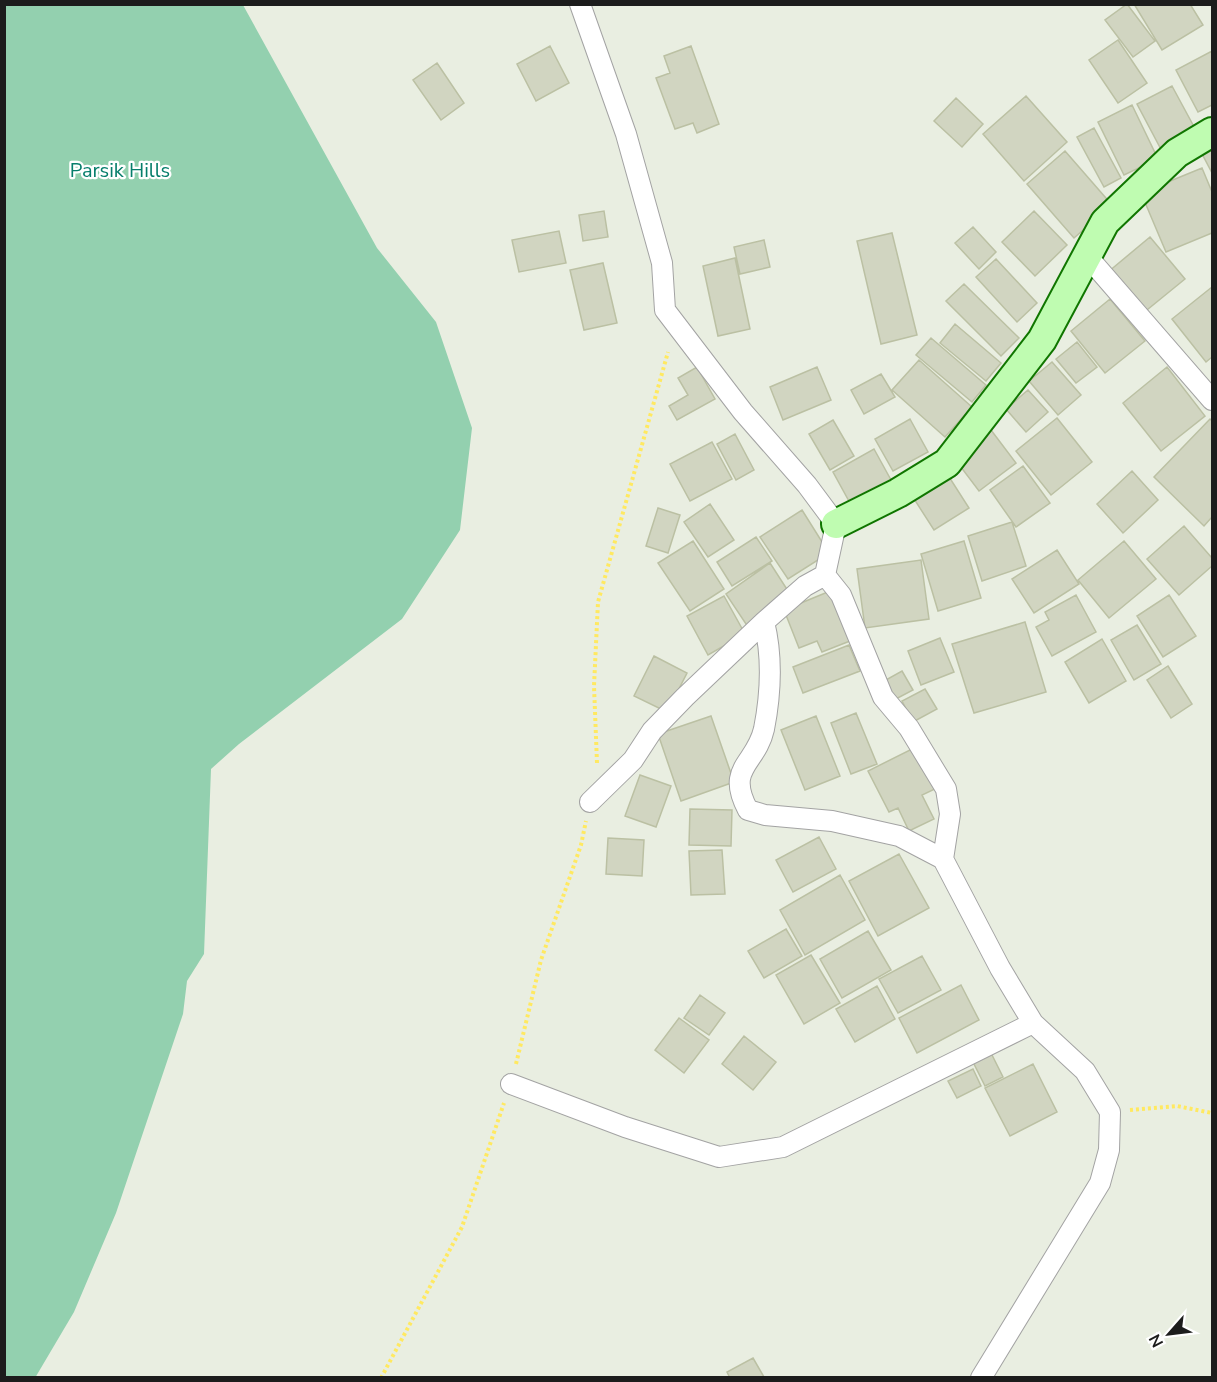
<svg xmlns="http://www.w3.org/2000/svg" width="1217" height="1382" font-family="'Nunito Sans',sans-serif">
  <rect width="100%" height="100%" fill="#e9eee1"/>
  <!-- forest -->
  <path fill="#93d0af" d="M5 4 243 5 377 248 436 322 472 428 460 530 402 619 239 744 211 769 204 954 187 981 183 1014 116 1213 74 1312 35 1378 4 1377Z"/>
  <!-- building -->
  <path fill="#d1d5c1" stroke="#bbc0a3" stroke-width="1.5" d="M1127 4 1155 41 1133 57 1105 20Z
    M1134 4H1190L1203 25 1162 50Z
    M1118 40 1147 83 1118 103 1089 60Z
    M550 46 569 83 536 101 517 64Z
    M691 46 719 124 697 133 693 123 675 129 656 78 670 73 664 56Z
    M1212 51V105L1198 112 1176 70Z
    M437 63 464 103 441 120 413 80Z
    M1172 86 1199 136 1164 155 1137 104Z
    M1026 96 1067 142 1024 181 983 134Z
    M956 98 983 124 962 147 934 121Z
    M1132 105 1158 159 1124 175 1098 122Z
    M1094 128 1121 178 1104 187 1077 137Z
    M1212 141V173L1199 148Z
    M1065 151 1112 205 1074 238 1027 184Z
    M1202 168 1212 192V233L1166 252 1141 193Z
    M604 211 608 237 583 241 579 215Z
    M1034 211 1067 245 1035 276 1002 242Z
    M973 227 996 252 979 269 955 243Z
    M559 231 566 263 519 272 512 240Z
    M892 233 917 335 881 344 857 241Z
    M1150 237 1185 279 1142 314 1108 272Z
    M764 240 770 267 740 274 734 247Z
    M735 258 750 329 718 336 703 266Z
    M996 259 1037 303 1017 322 976 277Z
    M603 263 617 323 584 330 570 270Z
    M964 284 1019 338 1001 356 946 301Z
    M1212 287V357L1206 362 1172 319Z
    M1110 299 1145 341 1105 373 1071 331Z
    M955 324 1001 363 986 381 940 343Z
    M931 338 986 385 972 402 916 355Z
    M1077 342 1097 367 1076 383 1056 359Z
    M919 360 972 407 945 437 892 390Z
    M1052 362 1081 395 1058 415 1029 381Z
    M697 367 715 399 677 420 669 406 688 395 678 378Z
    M817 367 831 400 783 420 770 387Z
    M1167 367 1205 416 1161 451 1123 403Z
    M881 374 895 397 864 414 851 390Z
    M1028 390 1048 412 1026 432 1006 409Z
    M1057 418 1092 462 1051 495 1016 451Z
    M910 419 928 452 893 471 875 439Z
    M1210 419 1212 421V517L1204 526 1154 477Z
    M833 420 854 456 830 470 809 434Z
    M991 430 1016 463 979 491 954 458Z
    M735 434 754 470 736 480 717 444Z
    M712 442 732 479 690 501 670 464Z
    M874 449 891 480 850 503 833 472Z
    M1023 466 1050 503 1016 527 990 490Z
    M944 469 969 508 934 530 909 491Z
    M1132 471 1158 500 1123 533 1097 504Z
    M710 504 734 540 708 557 684 522Z
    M658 508 680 515 668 553 646 546Z
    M802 510 829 553 788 579 760 537Z
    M1012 522 1026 566 982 581 968 536Z
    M1184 526 1212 558V566L1179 595 1147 559Z
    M756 537 772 561 732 586 717 562Z
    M693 541 724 589 690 611 658 563Z
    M964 541 981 598 938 611 921 554Z
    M1124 541 1156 579 1109 618 1078 580Z
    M1057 550 1079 584 1034 613 1012 579Z
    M921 560 929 619 865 628 857 569Z
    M770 563 792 597 748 627 726 594Z
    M835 589 855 639 822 652 817 641 799 648 784 610Z
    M1076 595 1096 632 1052 656 1036 627 1049 620 1045 612Z
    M1169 595 1196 636 1163 657 1137 616Z
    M724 596 745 634 708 655 687 616Z
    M1025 622 1046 692 974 713 952 644Z
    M1137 625 1161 664 1134 680 1111 640Z
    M940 638 954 672 921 685 908 651Z
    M1102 639 1126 681 1089 703 1065 662Z
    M849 645 860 671 803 693 793 667Z
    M654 656 687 673 667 712 634 696Z
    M1168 666 1192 704 1171 718 1147 680Z
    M902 671 913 690 894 700 884 681Z
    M925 689 937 709 913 722 902 701Z
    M856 713 877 764 851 774 831 723Z
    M711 716 734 782 681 801 658 734Z
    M816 716 840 776 805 790 781 730Z
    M916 747 937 788 922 795 934 819 909 831 898 808 889 812 868 771Z
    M640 775 671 786 656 827 625 816Z
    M690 809 732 810 731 846 689 845Z
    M819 837 836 869 793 892 776 860Z
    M608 838 644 840 642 876 606 874Z
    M722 850 725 894 691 895 689 851Z
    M899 854 929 908 878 936 849 881Z
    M840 875 865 920 805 955 780 910Z
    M786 929 802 956 764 978 748 951Z
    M868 931 891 970 842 998 820 959Z
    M811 955 840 1003 804 1024 776 975Z
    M922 956 941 990 898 1013 879 979Z
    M961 985 979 1020 917 1053 899 1018Z
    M877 986 895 1019 855 1042 836 1009Z
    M700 995 725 1013 709 1035 684 1018Z
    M679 1018 709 1040 684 1073 655 1050Z
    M744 1036 776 1062 753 1090 722 1064Z
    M988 1047 1003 1077 985 1086 970 1056Z
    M1033 1064 1057 1112 1010 1136 985 1088Z
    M973 1069 981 1086 957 1098 948 1081Z
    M753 1358 764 1377 730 1378 727 1372Z"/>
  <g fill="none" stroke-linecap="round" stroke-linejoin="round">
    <defs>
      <path id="street" d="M580 4 626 134 662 263 665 310 743 412 807 485 836 524 825 575 841 595 883 697 909 728 946 789 950 814 943 859 1000 968 1033 1023 1085 1071 1110 1112 1109 1150 1100 1183 981 1378
        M1087 256 1212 400
        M764 622C773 658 771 693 764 729 756 765 725 767 748 810L765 815 832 821 899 836 943 859
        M590 802 633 760 652 731 685 697 764 622 805 586 825 575
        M511 1084 625 1127 719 1157 783 1147 1033 1023"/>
      <path id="secondary" d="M836 524 898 493 947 463 1042 340 1105 222 1177 153 1212 132"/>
    </defs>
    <!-- street casing -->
    <use href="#street" stroke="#a3a3a3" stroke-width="22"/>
    <!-- secondary casing -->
    <use href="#secondary" stroke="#107600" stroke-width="32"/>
    <!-- path -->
    <path stroke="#ffe961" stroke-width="4" stroke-dasharray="3 3" stroke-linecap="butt" d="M597 763 594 686 598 602 668 352
      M516 1064 541 960 581 845 586 821
      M1130 1110 1177 1106 1212 1113
      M381 1378 462 1227 504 1103"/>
    <!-- street -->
    <use href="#street" stroke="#fff" stroke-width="20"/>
    <!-- secondary -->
    <use href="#secondary" stroke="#bffcb1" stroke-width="28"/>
  </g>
  <g text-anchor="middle" stroke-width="4.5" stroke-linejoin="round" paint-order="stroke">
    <!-- park labels -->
    <g font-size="20" fill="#067e6b" stroke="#fff">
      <text x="120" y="177">Parsik Hills</text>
    </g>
  </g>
  <!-- border -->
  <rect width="1217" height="1382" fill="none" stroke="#1c1c1c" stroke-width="12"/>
  <!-- north arrow -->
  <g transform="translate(1169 1334) rotate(242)" stroke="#ffffff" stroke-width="4.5" paint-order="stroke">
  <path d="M0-4.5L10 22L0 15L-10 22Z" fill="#1c1c1c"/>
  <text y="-9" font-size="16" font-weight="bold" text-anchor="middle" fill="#1c1c1c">N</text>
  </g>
</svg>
